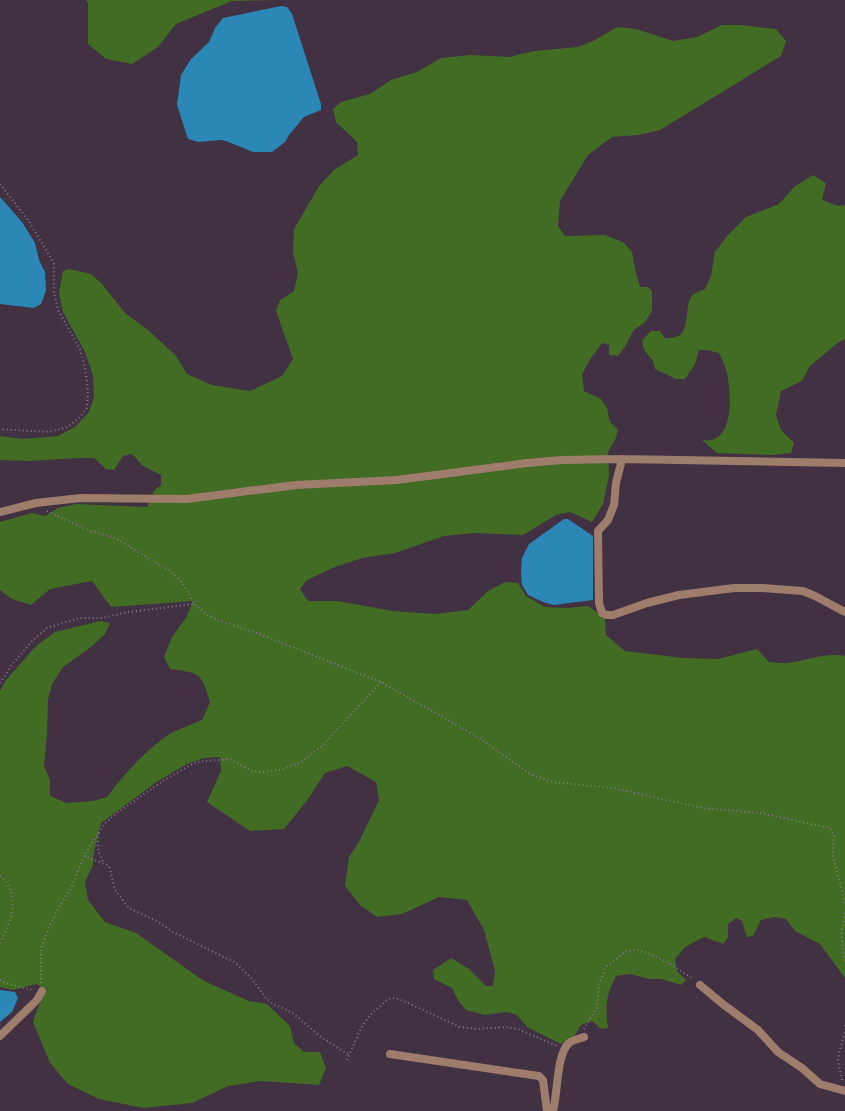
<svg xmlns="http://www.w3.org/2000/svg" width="845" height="1111" font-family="'Noto Sans',sans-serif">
  <rect width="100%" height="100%" fill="#423043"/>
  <!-- forest -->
  <path fill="#426b24" d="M86 0H280L232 1 176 24 158 47 132 64 106 59 88 44V3Z
    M722 25H740L776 29 786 41 781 56 660 130 638 135 612 137 588 155 560 201 558 226 565 236 605 235 623 242 632 252 636 273 640 287H648L652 291V311L645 322 633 331 625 347 618 356 609 355V345L602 343 589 361 582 375 584 391 601 399 607 408 610 422 618 430 615 440 608 452 609 476 603 504 592 522 570 512 556 515 523 535 475 533 444 536 395 553 362 558 335 567 307 580 300 589 308 601H337L393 611 435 614 468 610 488 591 505 582 518 583 526 596 545 607 566 608 588 606 605 618 606 635 625 651 683 658 718 659 757 649 769 662C775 662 782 664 788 663 807 660 826 652 845 656V978L820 944 795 931 786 919 774 917 761 920 753 936 747 937 742 921 736 918 728 924V937L723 944 704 937 685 947 675 959 677 971 686 980 681 985 661 979H649L630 974 616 976C606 996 605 1006 608 1028L601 1029 592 1021 581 1025 575 1035 561 1044 527 1027 517 1015 506 1012 485 1015 466 1010 458 1000 452 988 434 979 433 970 451 958 469 969 486 986H493L495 971 484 930 467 900 439 897 402 914 377 917 360 905 345 886 349 857 359 842 379 800 376 782 347 766 325 773 306 802 284 829 250 831 207 802 221 771 220 757 204 758 187 764 158 781 101 823 94 852 93 865 85 882 88 900 105 922 136 933 204 981 249 1001 267 1004 290 1026 294 1043 304 1052H320L326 1068 319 1085 261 1081 228 1086 192 1103 143 1108 99 1099 68 1084 50 1063 33 1022 37 1010 47 989 36 984 13 990 0 987V691L6 680 35 647 55 632 100 621 110 623 105 634 91 647 63 667 52 684 48 700 47 733 44 766 50 780V796L67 803 93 801 107 797C123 775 146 750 168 735 178 729 191 725 202 720L210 702C201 672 200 673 170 669L164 657 172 637 186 618 193 601 111 607 92 581 50 589 31 605 12 599 0 590V522L32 513 45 516 58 508 76 504 147 507 154 491 161 485V475L143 466 132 454 123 456 114 470 106 469 94 458H79L28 461 0 460V436L22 439 58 436 75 427 89 412 94 397 93 376 85 352 63 312 59 293 63 271 69 269 91 274 102 284 125 313 148 330 176 356 187 374 212 385 250 391 282 376 293 359 276 311 280 300 294 291 298 273 293 252 294 229 319 186 334 170 358 155 357 142 336 122 333 109 341 102 370 94 391 80 417 72 441 58 471 55 509 57 534 51 578 47 595 40 617 27 636 29 673 41 697 37Z
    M813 175 826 183 822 200 838 206 845 205V339L839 342 810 366 802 381 781 391 776 415 781 430 794 443 791 453 771 455 717 453 702 440C705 440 711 441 714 439 735 431 731 384 725 367 724 362 721 358 719 353L707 350H699L695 364 685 379H676L655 369 653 361 644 350 642 340 651 331H660L665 338C697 341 680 305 694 294 697 292 702 290 705 289L711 276 715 252 727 236 746 217 779 204 794 187Z"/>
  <!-- water -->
  <path fill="#2b87b6" d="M281 6 287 7 292 14 321 104V110L304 117 289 135 285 142 272 152H253L226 141 221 140 198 142 188 139 177 105 181 75 191 59 209 42 215 28 223 18Z
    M0 197 22 222 35 243 39 260 45 272 46 291 41 304 34 308 0 304Z
    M564 519H568L593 536V600L554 605 543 602 528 595 522 585 521 573 522 558 529 544Z
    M0 990 15 992 18 998 12 1012 0 1022Z"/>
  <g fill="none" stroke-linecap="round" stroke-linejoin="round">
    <!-- path -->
    <path stroke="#897989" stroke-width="2" stroke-dasharray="1 3" stroke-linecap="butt" d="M0 184 28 220 54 263V293L58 310 80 349 85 368 88 390 87 408 80 417 68 427 49 432 0 429
      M47 511 88 530 115 538 170 571 180 580 189 594 194 604 206 614 217 620 257 633 381 682 478 737 530 774 552 782 613 788 702 808 760 813 830 828 834 835 833 855 845 904
      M0 683 13 663 33 640 47 628 79 618H102L128 612 194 604
      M99 833C97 844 97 853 104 863
      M84 856 109 866 115 890 129 908 157 921 173 932 236 963 252 979 265 997 273 1004 283 1008 294 1014 321 1037 349 1055
      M0 876C22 894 11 923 0 943
      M845 913 841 934 845 963
      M0 980 5 983 32 990
      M41 983V949L48 929 58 909 71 888 84 856 92 843 105 823 117 813 164 780 196 762 229 759 252 771 264 772 280 770 300 763 321 747 381 682
      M845 1025V1028
      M584 1029 597 1007 599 984 607 966 625 952 636 949 650 954 669 963 693 979
      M347 1060 361 1028 370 1015 385 1002 388 999 395 998 406 1002 460 1027 476 1029 506 1027 518 1029 557 1046
      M842 1080 838 1061 839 1053 845 1032"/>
    <!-- minor -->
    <path stroke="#9f7d6c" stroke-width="8" d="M622 459 616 483 614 505 608 520 598 531 599 603 602 613 607 615H613L647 603 679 595 734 588H762L803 591 815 596 845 612
      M0 512 36 503 80 498 186 499 296 485 397 480 527 463 561 460 622 459 845 463
      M700 985 724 1005 758 1030 778 1052 802 1068 820 1084 845 1091
      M0 1036 37 1000 42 991
      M390 1054 539 1076 543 1080 547 1111
      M553 1111C558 1094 556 1055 569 1043 572 1040 579 1039 584 1037"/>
  </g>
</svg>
